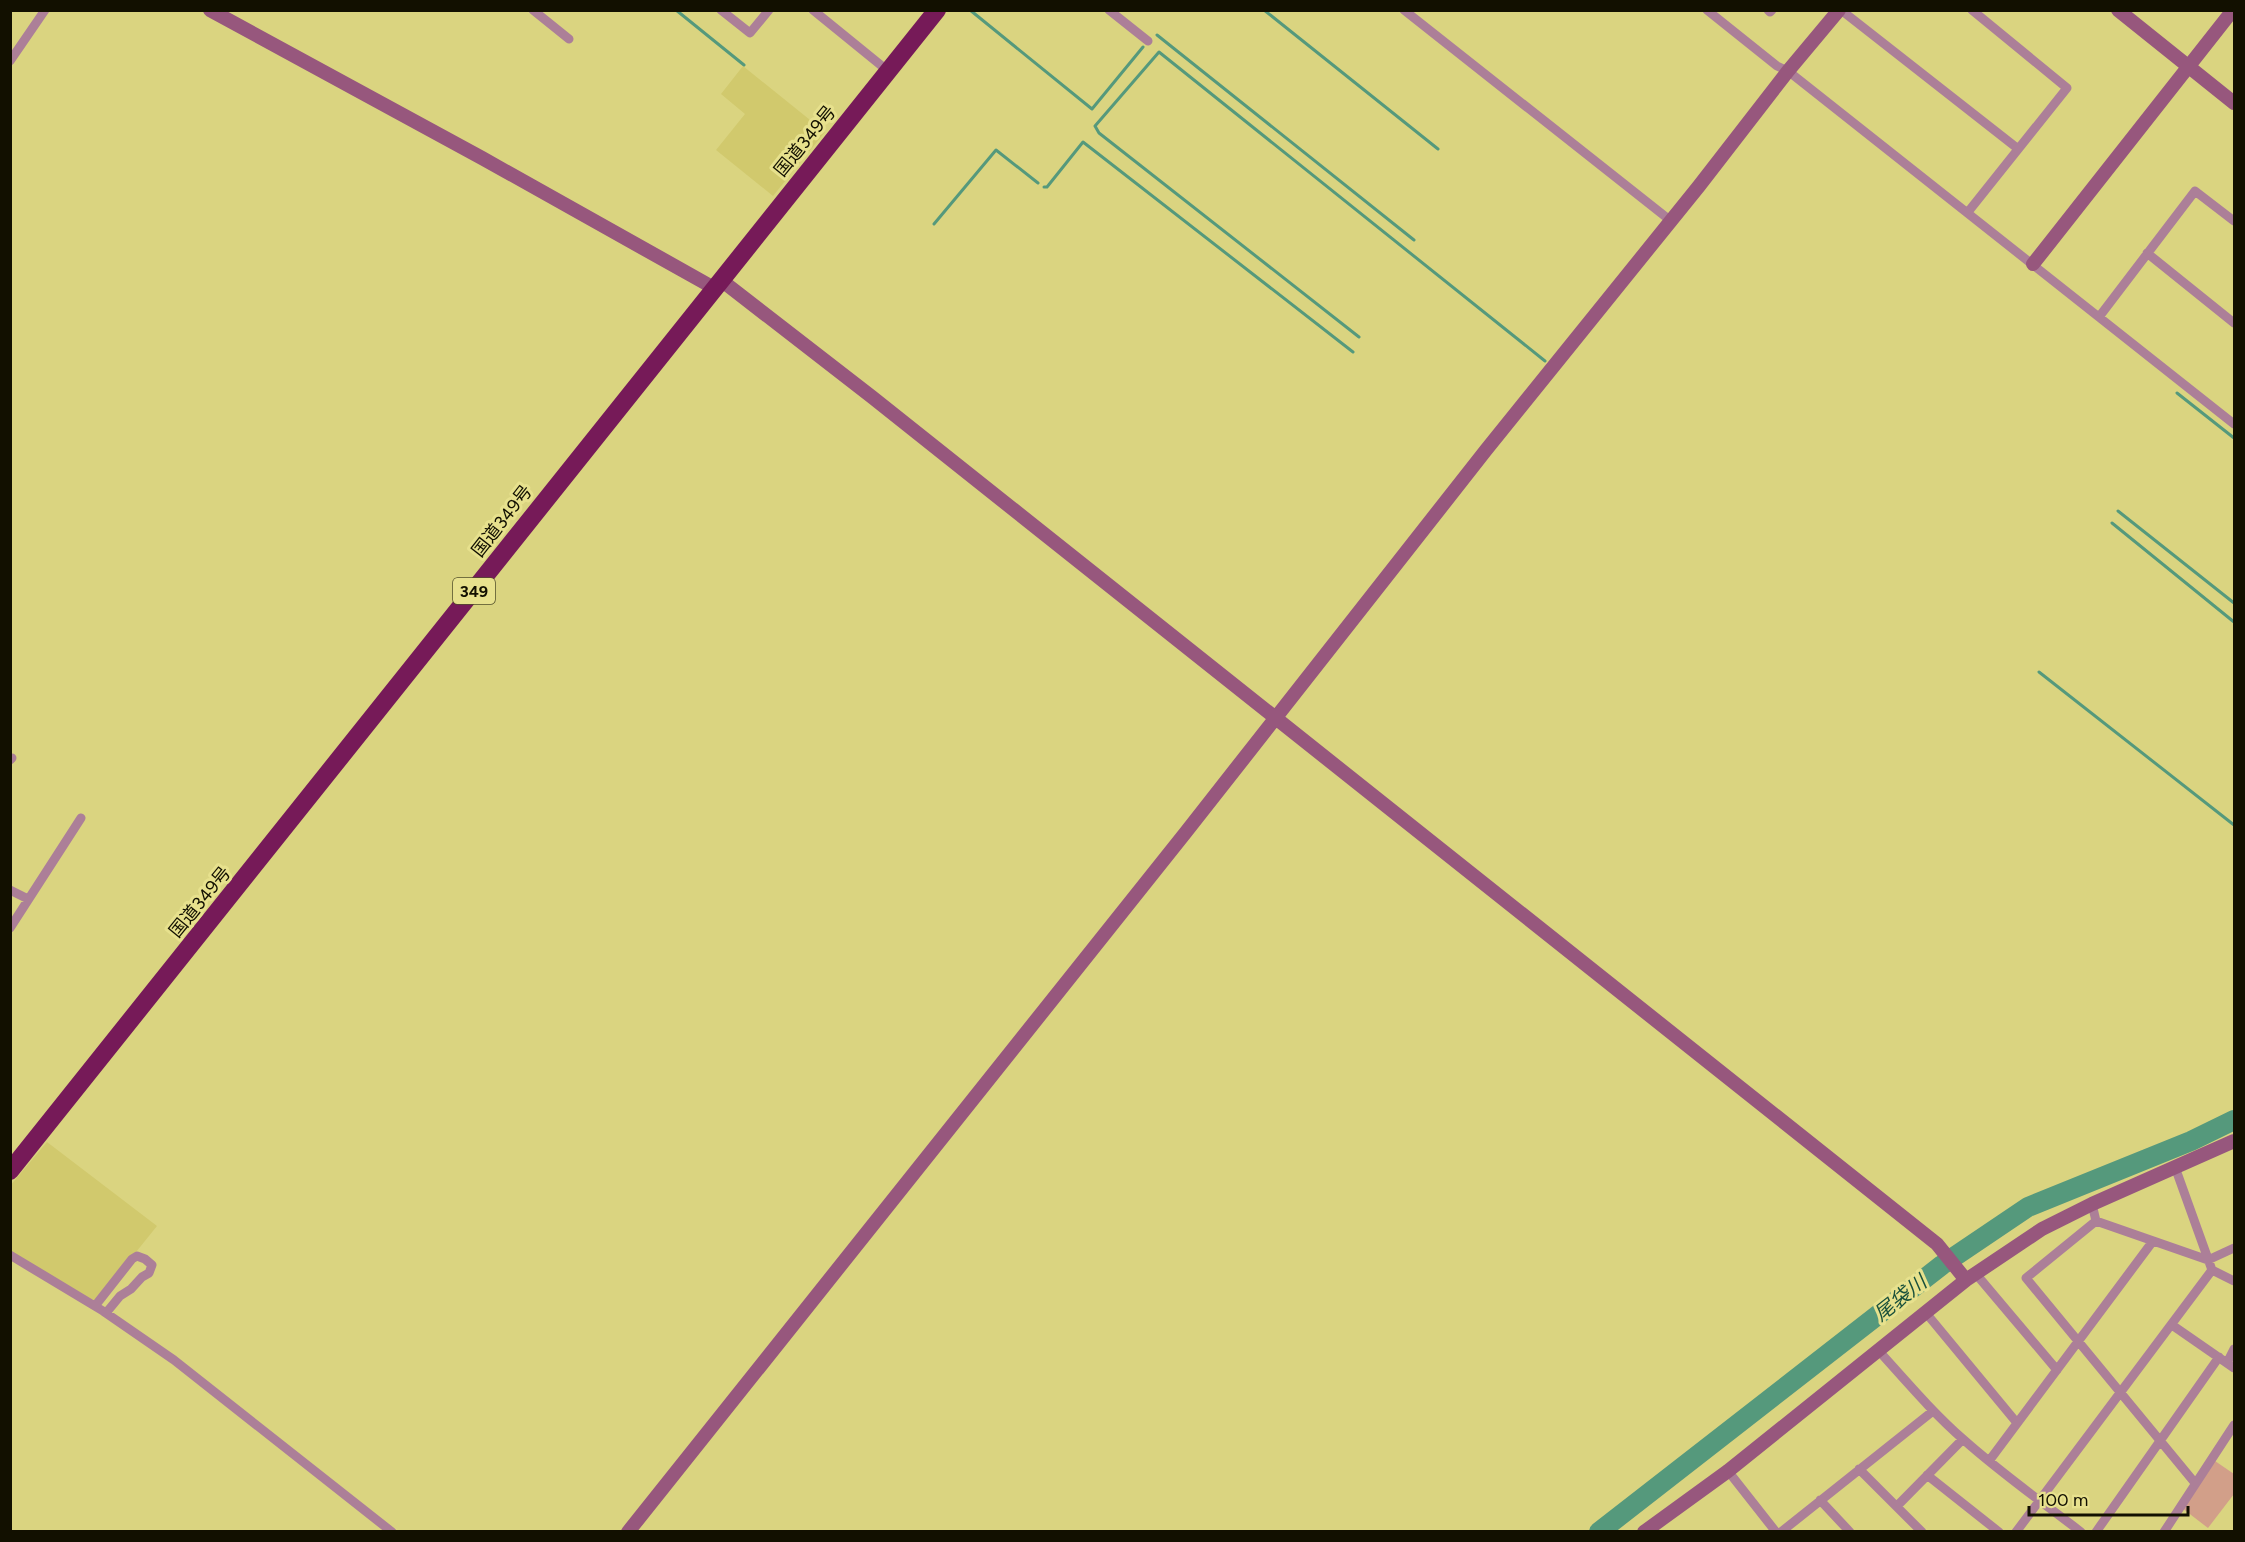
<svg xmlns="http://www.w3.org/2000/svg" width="2245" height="1542" font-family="Figtree,'Noto Sans JP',sans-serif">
  <rect width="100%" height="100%" fill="#dad480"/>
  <!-- built -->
  <path fill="#d1c96d" d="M743 66 825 132 773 196 716 150 745 114 721 94Z
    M47 1142 157 1226 95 1303 11 1252 10 1186Z"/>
  <!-- green -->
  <path fill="#d29f89" d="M2215 1461 2234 1474V1494L2208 1528 2182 1508Z"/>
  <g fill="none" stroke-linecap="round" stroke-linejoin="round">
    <!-- stream -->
    <path stroke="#55997c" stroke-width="3" d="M676 10 744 65
      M970 10 1092 109 1143 47
      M1264 10 1438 149
      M1157 35 1414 240
      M1044 187H1047L1083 142 1353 352
      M934 224 996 150 1038 183
      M1359 337 1099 133 1095 126 1159 52 1545 361
      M2177 393 2234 438
      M2118 511 2234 603
      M2112 523 2234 622
      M2039 672 2234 825"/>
    <!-- river -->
    <path stroke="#55997c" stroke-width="20" d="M1599 1532 1942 1265 2028 1207 2191 1141 2234 1120"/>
    <!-- street -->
    <path stroke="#ac7f98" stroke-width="9" d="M533 10 569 39
      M721 10 750 33 769 10
      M813 10 888 71
      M1109 10 1148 41
      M1404 10 1671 221
      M1707 10 1777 66 1788 71 2234 424
      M1768 10 1770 12 1772 10
      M1841 10 2017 148
      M10 61 45 10
      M1968 212 2067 88 1972 10
      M2147 253 2234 323
      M2099 317 2195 191 2234 221
      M10 760 12 758
      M10 890 28 899
      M10 928 81 818
      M2175 1167 2212 1270 2234 1281
      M2092 1204 2096 1221 2208 1260 2234 1248
      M2096 1221 2026 1278 2195 1483
      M10 1255 103 1311 174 1360 392 1532
      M1976 1274 2057 1370
      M95 1306 132 1259 137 1256 145 1259 152 1265 149 1273 142 1277 131 1289 120 1296 106 1313
      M1926 1313 2017 1423
      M2172 1325 2234 1368
      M1878 1350C1906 1381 1933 1413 1964 1440 2001 1473 2042 1502 2081 1532
      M2227 1363 2234 1349
      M1989 1461 2153 1241
      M1859 1469 1922 1532
      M1728 1471 1776 1532
      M1927 1475 1999 1532
      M1820 1500 1850 1532
      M1897 1506 1963 1439
      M1781 1532 1933 1411
      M2016 1532 2212 1270
      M2096 1532 2219 1357
      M2164 1532 2234 1425"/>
    <!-- secondary -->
    <path stroke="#97577d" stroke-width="14" d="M210 10 482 158 714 288
      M2118 10 2234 103
      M2033 264 2233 10
      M721 280 872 397 1937 1244 1966 1280
      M628 1532 1186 832 1486 450 1699 186 1788 71 1839 10
      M1644 1532 1728 1471 1966 1280 2042 1229 2092 1204 2234 1141"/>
    <!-- highway -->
    <path stroke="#761a58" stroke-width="18" d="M10 1171 937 10"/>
  </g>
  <g text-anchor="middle" stroke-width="6" stroke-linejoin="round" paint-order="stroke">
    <!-- shield labels -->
    <rect fill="#e7e18d" stroke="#524f2a" stroke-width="1.5" x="453" y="578" width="42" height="26" rx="4.5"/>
    <g font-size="16" font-weight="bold" fill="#121000">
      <text x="474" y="597">349</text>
    </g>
    <!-- street labels -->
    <g font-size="18" fill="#121000" stroke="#e7e18d">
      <text transform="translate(805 141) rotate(-51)" y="6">国道349号</text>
      <text transform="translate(502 521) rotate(-52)" y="6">国道349号</text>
      <text transform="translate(200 902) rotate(-51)" y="6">国道349号</text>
    </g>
    <!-- water labels -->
    <g font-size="20" font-style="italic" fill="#19503b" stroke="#e7e18d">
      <text transform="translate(1900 1298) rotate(-38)" y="7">尾袋川</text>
    </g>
  </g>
  <!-- border -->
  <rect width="2245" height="1542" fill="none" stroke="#121000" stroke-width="24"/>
  <!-- scale -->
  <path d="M2029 1506v9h159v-9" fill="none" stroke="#121000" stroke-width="3"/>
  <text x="2038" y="1506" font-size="18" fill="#121000" stroke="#e7e18d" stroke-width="4.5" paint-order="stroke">100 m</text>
</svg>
